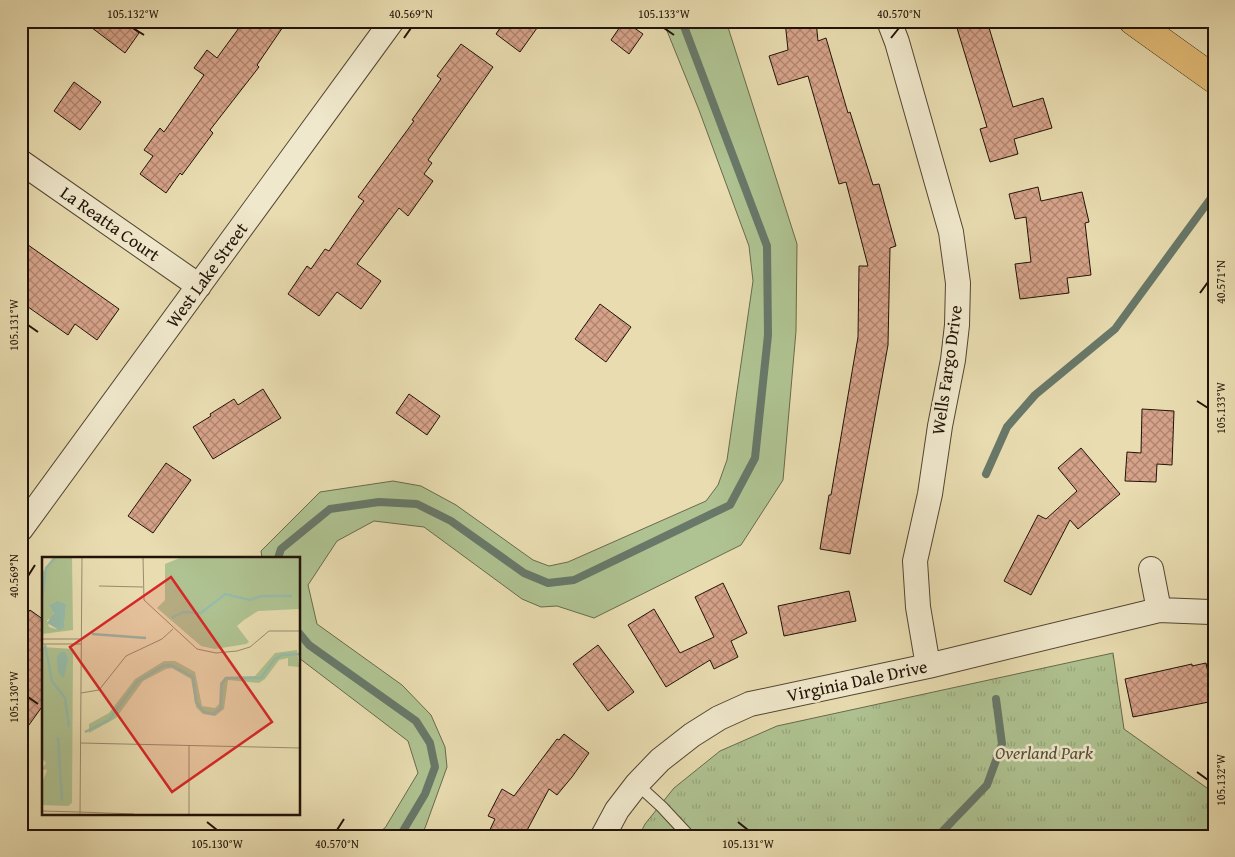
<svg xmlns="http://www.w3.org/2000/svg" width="1235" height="857" font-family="'Gentium Book Plus',serif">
  <defs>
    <pattern id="park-tufts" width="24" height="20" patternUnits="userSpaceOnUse" patternTransform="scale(1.25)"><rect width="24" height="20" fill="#afc291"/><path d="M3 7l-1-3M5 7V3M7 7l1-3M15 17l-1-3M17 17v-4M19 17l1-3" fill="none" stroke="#96a67c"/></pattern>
    <pattern id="building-cross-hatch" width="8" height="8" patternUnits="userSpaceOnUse" patternTransform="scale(1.25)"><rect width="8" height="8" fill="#d6a289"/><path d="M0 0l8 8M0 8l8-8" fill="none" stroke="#ad836e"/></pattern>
  </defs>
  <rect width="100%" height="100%" fill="#e8dcb0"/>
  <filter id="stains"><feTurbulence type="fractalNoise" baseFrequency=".004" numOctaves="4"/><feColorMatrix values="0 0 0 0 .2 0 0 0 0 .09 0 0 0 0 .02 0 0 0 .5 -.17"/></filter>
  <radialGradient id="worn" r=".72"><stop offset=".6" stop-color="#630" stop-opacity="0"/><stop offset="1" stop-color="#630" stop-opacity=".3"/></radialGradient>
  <!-- grass -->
  <path fill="#afc291" stroke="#686a4c" d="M663 21H726L797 244 796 331 783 480 741 545 594 618 557 606 541 607 522 599 424 527 374 521 337 541 308 585 317 624 402 685 431 715 445 747 447 767 425 828 419 836H372L385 828 418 773 408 741 299 658V558H262L261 551 320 492 393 481 421 486 456 505 533 560 549 566 568 562 706 501 718 485 727 460 753 281 749 246 699 110Z"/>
  <!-- park -->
  <path fill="url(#park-tufts)" stroke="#686a4c" d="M1113 653 1124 729 1214 793V836H639L645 824 674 788 720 751 777 726Z"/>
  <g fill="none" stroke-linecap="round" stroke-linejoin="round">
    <!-- stream -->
    <path stroke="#687869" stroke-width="8" d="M986 474 1007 427 1035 395 1115 329 1214 194
      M278 558 281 549 330 509 379 502 417 504 451 521 524 573 548 583 574 580 730 505 755 458 768 335 767 246 682 21
      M299 633 309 645 416 721 430 743 435 767 425 794 400 836
      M938 836 987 785 1002 744 996 699"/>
  </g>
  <!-- building -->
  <path fill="url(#building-cross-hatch)" stroke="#211308" d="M83 21H123L139 33 125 53Z
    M244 21H287L257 65 259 67 210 130 213 133 182 175 180 173 166 193 140 174 153 156 144 150 160 128 164 132 204 75 194 68 207 50 217 58Z
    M505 21H542L520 52 496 34Z
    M624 21 643 34 629 54 611 40Z
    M785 21H816L818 41 826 38 848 113 850 112 873 185 879 184 896 246 890 248 888 345 850 554 820 549 829 495H831L858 337 859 266H868L846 182 839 184 808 76 778 85 769 56 788 50Z
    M977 21H987L1013 107 1043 98 1052 128 1014 139 1018 154 990 162 980 129 987 127 957 28Z
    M461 44 493 67 428 160 432 163 424 174 433 181 408 216 399 208 357 264 381 281 361 309 337 292 319 316 288 294 307 266 311 269 325 249 329 251 356 212 364 201 358 197 414 121 412 120 441 79 437 76Z
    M74 82 101 102 80 130 54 111Z
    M1038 187 1041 201 1082 192 1089 222 1085 223 1091 275 1067 278 1069 293 1020 299 1015 264 1031 262 1026 217 1015 219 1009 194Z
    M21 240 119 309 97 340 75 324 68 335 21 302Z
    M600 304 631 327 606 362 575 339Z
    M263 389 281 418 213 459 193 427 211 416 210 414 234 399 238 405Z
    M409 394 440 416 427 435 396 413Z
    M1142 409 1174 411 1172 465 1157 464 1156 482 1125 481 1127 452 1141 453Z
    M1081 448 1120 494 1078 529 1070 520 1031 595 1004 581 1038 515 1046 519 1077 491 1058 468Z
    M166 463 191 480 153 533 128 516Z
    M723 583 747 633 731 641 738 657 714 669 710 660 666 687 628 625 654 609 680 653 714 637 695 597Z
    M849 591 856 621 784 636 778 606Z
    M30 610 44 620V704L21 736V621Z
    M598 645 634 692 608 711 573 664Z
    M1206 663 1214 701 1133 717 1125 679 1192 664V666Z
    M564 734 589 753 572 777 557 795 549 789 524 836H487L495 819 488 816 502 789 514 796 557 739 559 740Z"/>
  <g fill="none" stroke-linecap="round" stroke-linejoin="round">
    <defs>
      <path id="service" d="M637 784 662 807 689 836"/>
      <path id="minor" d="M889 21 897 42 951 232 958 283 957 325 953 360 940 426 930 494 915 561 918 607 928 666
        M21 162 199 286
        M21 529 392 21
        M1151 569 1159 610
        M603 836 617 810 637 784 660 760 692 735 719 718 750 704 928 666 1159 610 1210 612 1214 613"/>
      <path id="primary" d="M1133 21 1214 79"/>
    </defs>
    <!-- service casing -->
    <use href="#service" stroke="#534532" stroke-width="13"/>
    <!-- minor casing -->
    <use href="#minor" stroke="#534532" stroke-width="26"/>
    <!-- primary casing -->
    <use href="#primary" stroke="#211308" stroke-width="29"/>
    <!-- service -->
    <use href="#service" stroke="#f0e8cc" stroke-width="11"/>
    <!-- minor -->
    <use href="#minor" stroke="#f0e8cc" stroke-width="24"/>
    <!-- primary -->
    <use href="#primary" stroke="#e4be78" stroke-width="28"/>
  </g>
  <!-- ticks -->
  <path fill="none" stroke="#211308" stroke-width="2" d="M133 28 144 35M664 28 674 35M404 38 411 28M891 38 899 28M1200 293 1208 282M28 325 38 332M1197 401 1208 408M28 576 35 565M28 697 38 704M1197 772 1208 780M207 822 217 830M738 822 748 830M337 830 344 819"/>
  <g text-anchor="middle" stroke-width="5" stroke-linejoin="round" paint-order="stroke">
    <!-- street labels -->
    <g font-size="18" fill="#211308" stroke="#f0e8cc">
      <text transform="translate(110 224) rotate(35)" y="6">La Reatta Court</text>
      <text transform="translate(207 275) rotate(-54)" y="6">West Lake Street</text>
      <text transform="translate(947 370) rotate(-82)" y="6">Wells Fargo Drive</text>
      <text transform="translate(857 681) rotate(-12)" y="6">Virginia Dale Drive</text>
    </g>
    <!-- park labels -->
    <g font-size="18" font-style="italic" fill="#535038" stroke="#f0e8cc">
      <text x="1044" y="759">Overland Park</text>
    </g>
  </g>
  <!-- overview -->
  <g transform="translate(42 557)">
    <rect width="258" height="258" fill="#e8dcb0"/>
    <path d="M11 0H30L31 73 0 77 1 15ZM24 48 22 68 14 72 7 70 5 63 10 61 12 54 7 50ZM0 90 31 92 30 246 26 249 0 248V226L5 213 0 212 4 206 0 201ZM255 93 257 110 246 109V101L237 103 223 122 217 126 186 123 182 152 173 159 161 157 154 150 149 122 130 111 124 112 101 124 74 161 47 176V167L67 156 93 122 122 104H133L153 115 160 149 173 151 177 147 178 126 183 120 213 119 233 96Z" fill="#afc291" fill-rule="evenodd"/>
    <path d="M140 0H257V52L216 54 202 63 195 69 207 85 204 87 173 92 159 89 115 51 123 43V7Z" fill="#afc291"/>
    <path d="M16 44 24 48 22 71 17 73 5 66 12 56 7 49ZM19 95H23L26 102 22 121 16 116 15 99Z" fill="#97bcaa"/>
    <path fill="none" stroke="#97bcaa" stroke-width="2.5" d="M0 41 4 11 14 0M130 61 141 55 159 56 183 37 208 43 219 39H250M50 77 104 81M3 88 10 124 23 141 27 170M43 175 67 163 95 125 121 109 129 108 151 120 154 145 162 155 171 157 179 151 180 127 184 121H219L233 102 240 98 258 97M16 180 20 244"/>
    <path fill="none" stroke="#988c6d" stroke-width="1" d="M101 0 102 43 155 92 174 96 195 94 208 90 227 74H258M57 29 101 30M0 82H39M0 87H39M39 136 57 133 84 99 120 82 131 72M38 186 258 191M147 188V257M0 254 38 255M38 255 92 257M38 257 40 0"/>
    <path fill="#d62828" fill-opacity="0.15" stroke="#d62828" stroke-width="2.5" d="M129 20 230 165 130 235 28 90Z"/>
    <rect width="258" height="258" fill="none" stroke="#211308" stroke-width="2.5"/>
  </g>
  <!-- margin -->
  <rect width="1235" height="857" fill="none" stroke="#e8dcb0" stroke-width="55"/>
  <rect x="28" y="28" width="1180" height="802" fill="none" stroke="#211308" stroke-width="2"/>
  <g font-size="12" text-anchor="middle" fill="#211308">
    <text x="133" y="18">105.132°W</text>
    <text x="411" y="18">40.569°N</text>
    <text x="664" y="18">105.133°W</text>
    <text x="899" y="18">40.570°N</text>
    <text transform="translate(1221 282) rotate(-90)" y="4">40.571°N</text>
    <text transform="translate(14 325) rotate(-90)" y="4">105.131°W</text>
    <text transform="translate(1221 408) rotate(-90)" y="4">105.133°W</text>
    <text transform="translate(14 576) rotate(-90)" y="4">40.569°N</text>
    <text transform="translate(14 697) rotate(-90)" y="4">105.130°W</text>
    <text transform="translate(1221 780) rotate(-90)" y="4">105.132°W</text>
    <text x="217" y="848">105.130°W</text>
    <text x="337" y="848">40.570°N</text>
    <text x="748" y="848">105.131°W</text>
  </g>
  <rect width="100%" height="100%" filter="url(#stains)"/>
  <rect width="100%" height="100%" fill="url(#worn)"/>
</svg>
